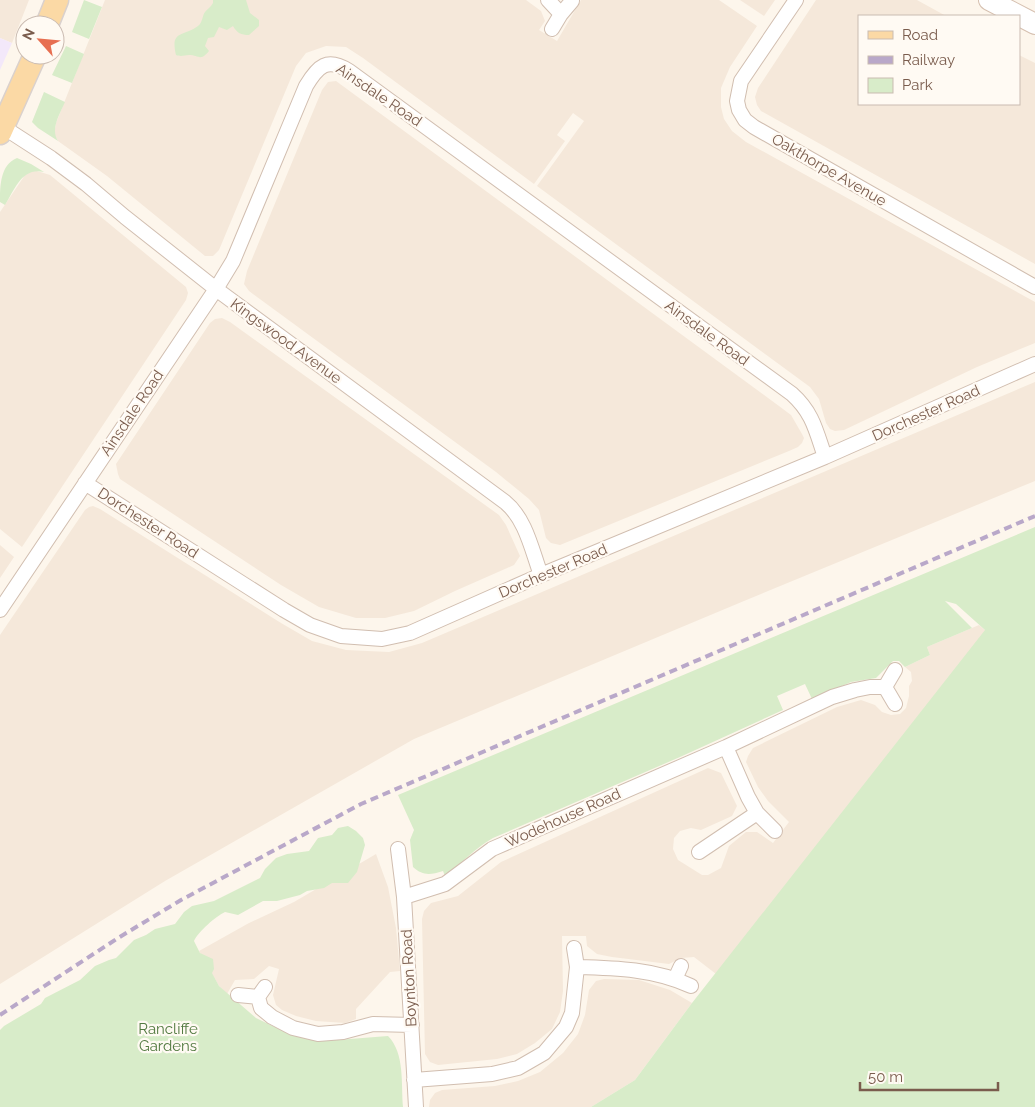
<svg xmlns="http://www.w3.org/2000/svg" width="1035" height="1107" font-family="Raleway,sans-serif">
  <rect width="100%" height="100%" fill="#fdf6ec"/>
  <!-- residential -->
  <path fill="#f5e8da" d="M0 0H29L12 43 0 38Z
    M105 0H526L541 11 545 21 539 30 557 41 581 0H719L757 26 730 67 721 88V107L724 119 732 131 746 142 1035 302V343L977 367 844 430 835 431 830 429 826 423 819 399 810 387 537 186 584 121 573 113 557 135 565 141 534 184 363 58 346 47 326 46 306 53 296 66 219 250 213 256H205L107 176 58 141 56 138 54 134 56 123Z
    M740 0H775L764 16Z
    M816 0H917L946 16H859V104H1019V55L1035 63V264L761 111 757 105 755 97 758 88Z
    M336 81 783 409 791 415 802 434 804 438 802 443 798 447 789 451 560 545 551 543 546 538 539 510 529 499 496 472 249 291 244 284 247 271 322 90 328 82Z
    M31 171H37L50 175 186 287 188 293 186 300 22 547 0 529V212L25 175Z
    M222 318 230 322 499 515 506 525 520 556 514 565 455 591 414 611 385 618H356L319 607 281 585 120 479 118 474 116 464 210 323 215 319Z
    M1035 382V481L744 601 414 739 165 881 0 984V635L85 510 89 507 93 506 100 509 281 623 312 641 346 650 389 652 422 643Z
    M0 545 14 557 0 578Z
    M979 625 986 631 716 974 694 957 681 958 669 964 612 957 597 954 587 946 586 936H562L563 991 560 1012 552 1029 535 1043 517 1054 497 1059 438 1065 430 1062 425 1054 422 919 424 911 431 903 458 896 501 862 708 768 721 773 737 806 732 816 701 830 691 828 680 831 674 838 673 849 678 860 702 875H708L721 868 729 846 746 832H757L773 843 789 822 768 801 758 787 746 762 748 756 753 748 837 707 861 700 875 705 882 712 891 715 900 714 906 708 909 696V686L912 681 911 672 905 667 930 655 927 647Z
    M376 854 388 887 396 928 400 971 390 972 356 1009V1019L345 1023 316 1021 296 1016 282 1010 276 1005 273 995 279 969 269 966 254 979 235 980 227 994 219 986 199 951 249 923 294 902Z
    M604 979 639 980 670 990 692 1003 635 1080 591 1107H429L430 1100 435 1093 442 1090 495 1086 518 1081 540 1072 563 1053 578 1034 585 1015 589 990 596 981Z"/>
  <!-- education -->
  <path fill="#f3e8fa" d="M0 38 12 43 0 70Z"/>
  <!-- green -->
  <path fill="#d8ecc9" d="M84 0 102 7 89 39 72 32Z
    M213 0H246L250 13 259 20V26L249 35C241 35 237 33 233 26L227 30 219 27 214 37 208 38 205 46 209 51C200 62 199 55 189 55 184 55 182 57 176 55 170 30 183 37 198 26 203 22 202 16 205 12 207 9 211 7 213 3Z
    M66 46 84 54 72 83 52 75Z
    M44 92 65 102C60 114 50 129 58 141L38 128 32 122Z
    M17 158 31 164 44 172C22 167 15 189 5 205L0 202C0 186 0 165 17 158Z
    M1035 527V1107H591L635 1080 692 1003 985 630 956 604 945 601 972 628 927 647 930 655 905 667 899 661H893L876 678 851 682 812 699 805 684 777 696 783 710 680 757 493 838C475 848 461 864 445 876L443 871C430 875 423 876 413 867L410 840 414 830 398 795Z
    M348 826 356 831 363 838 365 845 357 872 348 883H332L324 888 307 891 300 895 277 901H263L238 915 225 912C216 916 198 932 194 941L200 953 213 959 214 969 212 973 219 986 256 1018 285 1032 337 1040 388 1036C405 1053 401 1084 403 1107H0V1030L4 1026 41 1004 45 998 80 980 95 966 109 960 116 958 134 940 146 935 155 929 175 924 184 912 192 906 214 901 260 878 265 869 276 858 287 854 309 851 318 838 332 835 338 828Z"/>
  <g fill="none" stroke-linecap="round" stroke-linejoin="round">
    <defs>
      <path id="street" d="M548 0 561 14
        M796 0 741 81 737 101 739 110 745 120 754 127 1035 287
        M552 29 561 14 572 1
        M3 127 51 158 86 184 125 217 216 289 505 502C526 519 532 551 541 575
        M85 483 284 610 310 625 341 636 382 639 410 633 541 575 825 457 1035 364
        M0 610 216 289 233 261 306 86C318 66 327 57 349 71L792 394C813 413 816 431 825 457
        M885 687 895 704
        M757 813 775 831
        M398 849 404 897 416 1107
        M699 852 757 813 748 797 726 747
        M404 897 445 884 492 849 726 747 832 697 855 690 870 687H885L895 670
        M574 948 577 967
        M675 979 681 966
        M265 987 258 997 261 1008 272 1017 293 1028 318 1034 343 1032 373 1024 412 1025
        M238 995 258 997
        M414 1080 492 1074 518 1068 544 1053 566 1027 572 1013 577 967C616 968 655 969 691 986"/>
      <path id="secondary" d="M989 0 1035 24"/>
      <path id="primary" d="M47 25 57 0
        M0 133 35 55"/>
    </defs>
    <!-- street casing -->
    <use href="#street" stroke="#d1beb0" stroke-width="16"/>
    <!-- secondary casing -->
    <use href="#secondary" stroke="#d6c0b0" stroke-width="22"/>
    <!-- primary casing -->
    <use href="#primary" stroke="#dad1cd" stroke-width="25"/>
    <!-- street -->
    <use href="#street" stroke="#fff" stroke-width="14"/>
    <!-- secondary -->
    <use href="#secondary" stroke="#fff" stroke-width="20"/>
    <!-- primary -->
    <use href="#primary" stroke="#fbd9a5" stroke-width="22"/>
    <!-- rail -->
    <path stroke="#b9a8c9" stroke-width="4" stroke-dasharray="8 5" stroke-linecap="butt" d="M0 1015 118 938 181 900 361 804 1035 516"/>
  </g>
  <g text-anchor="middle" stroke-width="4.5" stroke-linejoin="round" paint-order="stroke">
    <!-- street labels -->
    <g font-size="15" fill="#7a5c4d" stroke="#fffaf3">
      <text transform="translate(379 95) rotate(34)" y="5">Ainsdale Road</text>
      <text transform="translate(829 170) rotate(30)" y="5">Oakthorpe Avenue</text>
      <text transform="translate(707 333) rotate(36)" y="5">Ainsdale Road</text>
      <text transform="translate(286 341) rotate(36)" y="5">Kingswood Avenue</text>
      <text transform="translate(132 413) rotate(-56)" y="5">Ainsdale Road</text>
      <text transform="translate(926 413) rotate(-24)" y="5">Dorchester Road</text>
      <text transform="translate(148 523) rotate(33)" y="5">Dorchester Road</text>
      <text transform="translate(553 571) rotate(-23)" y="5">Dorchester Road</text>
      <text transform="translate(563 818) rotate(-24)" y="5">Wodehouse Road</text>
      <text transform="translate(409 978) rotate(-93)" y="5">Boynton Road</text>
    </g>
    <!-- park labels -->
    <g font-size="15" fill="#537a41" stroke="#fffaf3">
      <text x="168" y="1034">Rancliffe<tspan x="168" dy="17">Gardens</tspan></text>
    </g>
  </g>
  <!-- legend -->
  <rect x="858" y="15" width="162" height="90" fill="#fffaf3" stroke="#cabbb1"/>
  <rect x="868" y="31" width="25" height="8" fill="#fbd9a5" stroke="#cabbb1"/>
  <text x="902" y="40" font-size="15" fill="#7a5c4d">Road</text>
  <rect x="868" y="56" width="25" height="8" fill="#b9a8c9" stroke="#cabbb1"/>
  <text x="902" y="65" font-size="15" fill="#7a5c4d">Railway</text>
  <rect x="868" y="78" width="25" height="15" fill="#d8ecc9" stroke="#cabbb1"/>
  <text x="902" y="90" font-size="15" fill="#7a5c4d">Park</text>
  <!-- north arrow -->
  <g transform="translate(40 40) rotate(297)"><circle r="24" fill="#fffaf3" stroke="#cabbb1"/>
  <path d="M0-4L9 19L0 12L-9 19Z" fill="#e76f51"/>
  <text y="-8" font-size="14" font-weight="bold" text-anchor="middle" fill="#7a5c4d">N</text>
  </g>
  <!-- scale -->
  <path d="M860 1082v8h138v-8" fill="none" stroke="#7a5c4d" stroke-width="2.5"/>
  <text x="868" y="1082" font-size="15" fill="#7a5c4d" stroke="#fffaf3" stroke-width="4" paint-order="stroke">50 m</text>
</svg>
